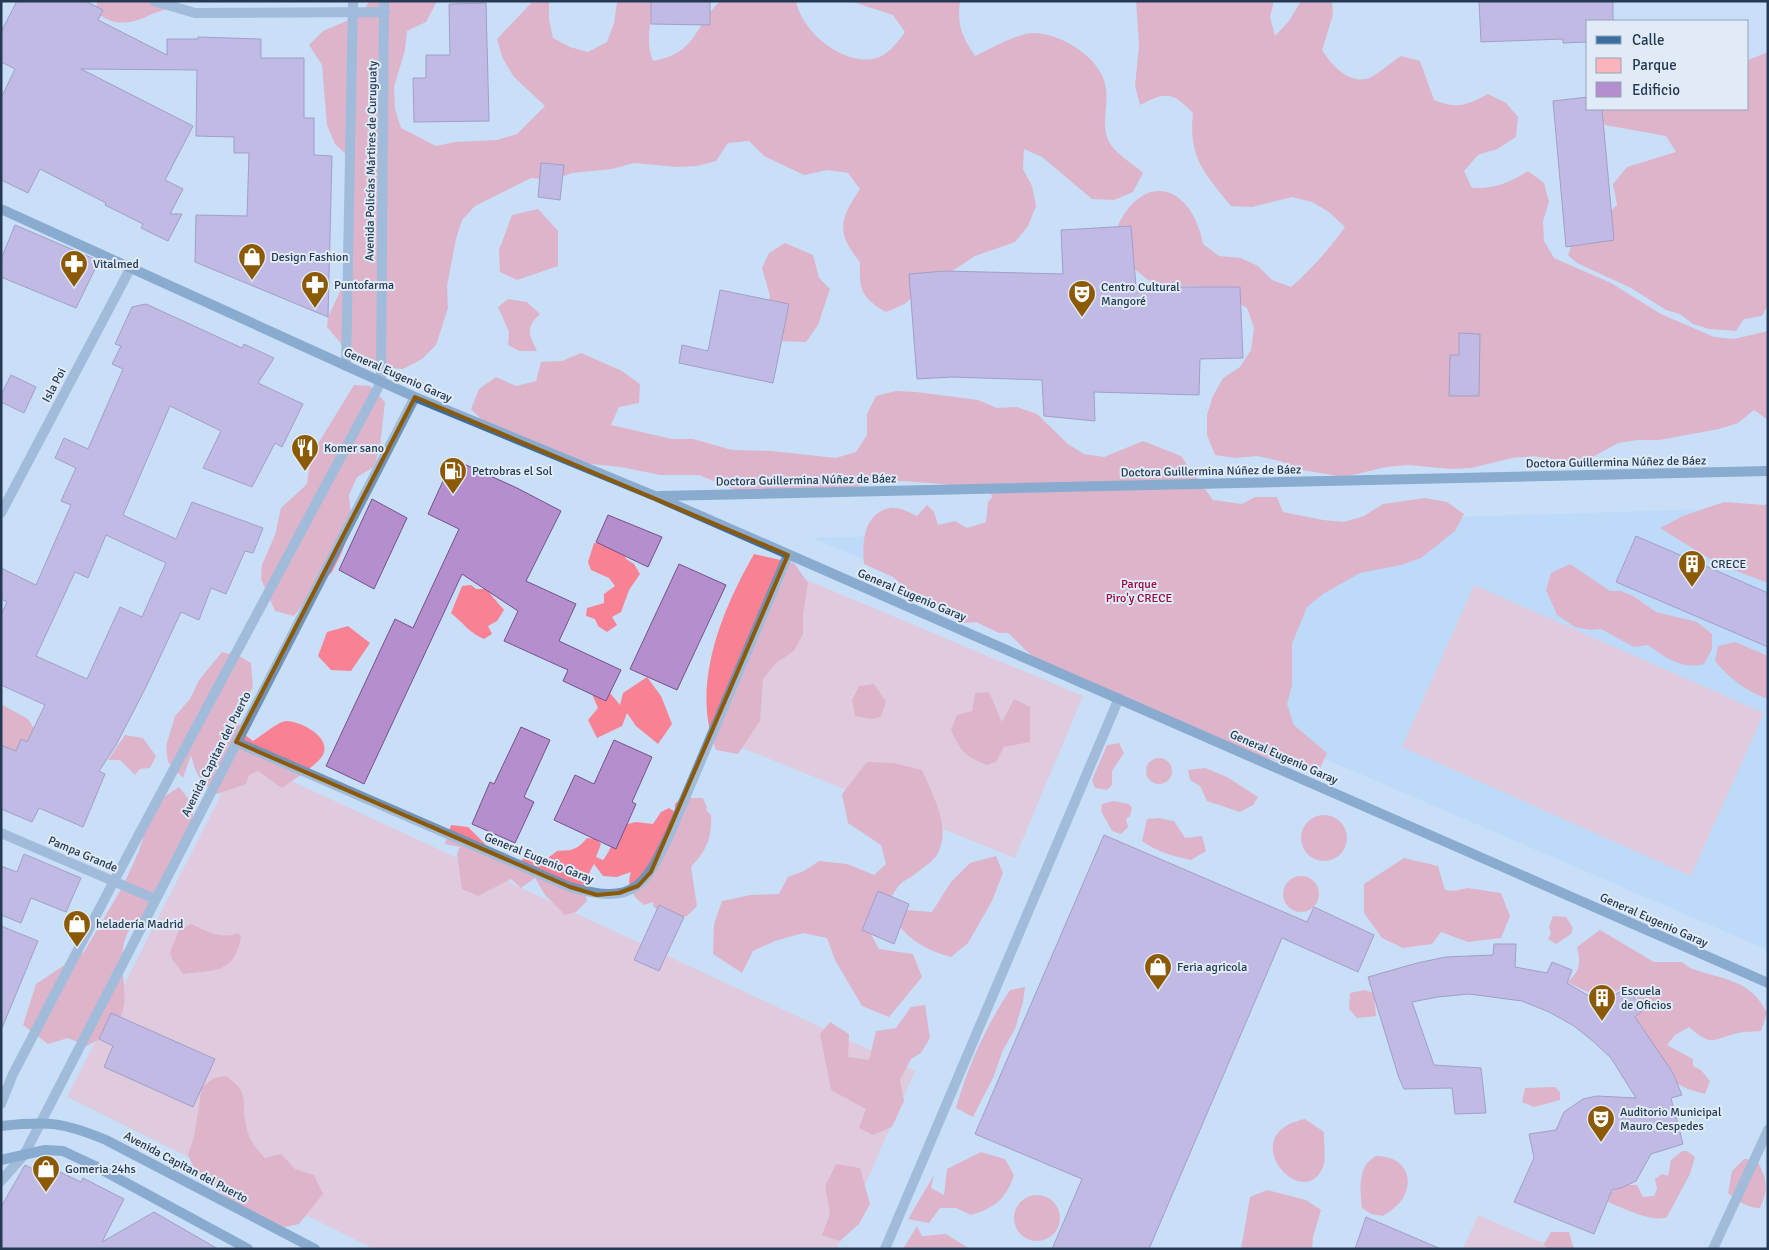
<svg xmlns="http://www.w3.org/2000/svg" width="1769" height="1250" font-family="Signika,sans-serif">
  <rect width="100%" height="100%" fill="#c9dff7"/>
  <!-- built -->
  <path fill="#b1d4fb" d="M1768 507V950L813 538Z"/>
  <!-- green -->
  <path fill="#fbb4bc" d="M795 575 1083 696 1015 858 720 739Z
    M1474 585 1764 713 1691 876 1402 747Z
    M240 757 915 1071 837 1249H374L67 1097Z
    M1478 1215 1557 1249H1463Z"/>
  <!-- forest -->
  <path fill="#f88294" d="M97 1H181C172 9 162 10 152 14 132 24 115 28 96 12Z
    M369 1H437L426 22 407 31 405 50 394 87 395 109 401 128 436 146 455 142 497 140 517 134 545 106 514 77 503 59 497 39 533 1 549 2V19L553 38 570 47 588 52 607 42 614 23 617 2 651 1C653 25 644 39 653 61 697 53 693 28 720 1H796C802 32 841 64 873 59 888 56 897 43 905 32L893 15 850 1H960C957 26 962 36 975 56 990 49 1019 32 1036 33 1064 35 1103 59 1106 89 1109 110 1099 126 1111 145 1118 155 1133 164 1143 173L1133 192 1114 200 1092 199 1042 157 1024 149 1023 169 1032 186 1036 206 1028 226 1015 242 975 256 939 280 919 290 905 304 886 312C861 297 859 290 860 262 836 233 839 220 860 189L848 173 828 170 804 175 764 156 749 141 728 143 716 161 697 166 677 167 634 163 612 169 572 173 553 180 531 178 475 206 462 220 456 239 447 286 448 308 436 345 422 359 403 369 380 367 361 358 343 346 327 327 328 317 345 281 352 160 335 144 327 125 322 65 309 45 323 31 361 15Z
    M1136 1H1274L1270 17 1275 36 1289 21 1301 1H1332L1333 15 1322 50C1331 64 1348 85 1369 78 1374 77 1394 60 1401 56L1420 61 1434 100C1457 109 1466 106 1488 94L1506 103 1518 117 1516 137 1497 149 1478 155 1464 171 1472 188C1495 189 1509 183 1528 171L1544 183 1549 202 1543 221 1544 241 1554 258 1611 283 1661 314 1714 337 1734 339 1768 331V420L1754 410 1738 423 1719 429 1659 440H1638L1618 443 1580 464 1534 456 1512 458 1471 468 1451 469 1408 465 1386 467 1344 477 1302 470 1280 461 1257 456 1235 458 1215 455 1207 435V415L1213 396 1223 378 1240 367 1251 350 1254 328 1247 308 1210 287 1167 285 1148 280 1131 266 1116 230C1142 169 1192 184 1203 244L1219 256 1241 258 1258 266 1272 280 1291 287C1310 271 1331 247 1345 227L1329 212 1312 202 1292 197 1252 207 1231 206C1204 173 1188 157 1193 113 1173 92 1166 91 1140 105L1135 86 1139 46Z
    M1768 52V305L1762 316 1744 319 1736 331 1709 329 1693 324 1680 314 1666 310 1631 288 1577 263 1568 255 1573 242 1586 236 1617 205 1613 184 1627 167 1676 152 1666 136 1605 125 1594 109H1748V60Z
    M538 209 558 231V266L517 280 500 272 499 250 512 215Z
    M785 243 813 255 819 278 830 289 818 325 806 342 772 341 762 324 770 296 762 268 769 253Z
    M508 299 527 302 540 314C525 328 529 334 537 351H519L508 345 509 332 498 307Z
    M581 353 622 371 640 384 639 403 619 407 611 425 672 439H693L732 450 772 451 836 458 856 452 867 435V414L876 396 896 391 916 392 978 400 997 408 1017 407 1037 414 1068 444 1084 454 1104 457 1143 441 1181 456 1213 500 1242 504 1255 497H1277L1283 512 1323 520 1344 522 1364 516 1383 504 1425 498 1447 502 1464 514 1455 531 1421 558 1401 565 1360 573 1323 594 1307 607 1292 644V685L1287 704 1294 725 1327 753 1319 771 1280 762 1223 744 1032 656 1008 633H999L976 622 963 623 944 615 925 605 893 577 864 564C862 544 863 513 890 508 899 507 909 512 917 516L927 505 934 512 938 525 955 521 967 528 986 522 988 502 993 496 981 487 902 481 862 485 841 491H738L699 475H660L621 467 581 463 484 422 471 409 479 389 496 377 516 386 536 381 541 362 562 361Z
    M354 385 370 386 385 402 380 446 374 467 357 477 349 495 351 515 348 536 341 554 332 572 317 585 294 616 275 611 261 579 262 565 275 535 281 508 307 484 311 455Z
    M1724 502 1764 505 1768 503V583L1718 564 1660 528 1683 516Z
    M594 543H617L623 551 626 559 634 564 640 574 629 590 621 612 612 617 617 625 607 632 598 626 595 619 586 616 587 608 604 603V594L615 586 609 578 591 570 588 562Z
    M754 554 794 563 808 583 803 614V634L794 651 776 663 763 679 760 721 738 754 716 750C690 686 722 610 754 554Z
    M1570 564 1610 591H1621L1633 596 1656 612 1697 622 1712 634V649L1704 664C1682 670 1666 658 1648 645L1634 647 1601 629 1590 630 1575 627 1557 615 1546 590 1551 573Z
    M471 585 476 589H486L504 610 497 621 488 626 492 634 484 639C471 634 463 623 451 613L462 586Z
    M348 626 370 643 351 671 331 670 318 656 327 632Z
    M1735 642 1768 656V699C1746 691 1730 679 1715 661L1718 646Z
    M222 652 241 657 251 663 253 687 235 716 245 735 253 741C260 737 279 721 286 721 302 721 337 740 320 759 309 771 294 779 282 788L258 771 249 775 246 784 217 794C201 785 195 772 191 755L183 778 168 762 166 746 175 716 190 699 199 680Z
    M647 677 661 696 672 724 658 744 636 726 627 713 622 726 597 738 588 720 598 708 592 694 610 693 620 705 623 693Z
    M874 684 886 702 881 717 872 719 855 716 852 700 859 686Z
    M989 692 1002 722 1014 699 1030 707V742L1004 747 996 762 987 765C965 756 961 752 951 730L957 715 972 711 975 693Z
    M1 704 28 719 39 736 36 755 1 753Z
    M125 735 143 738 156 756 150 768 140 769 135 775 120 760H108Z
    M1119 743 1124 753 1112 771V785L1107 790 1095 788 1092 780 1107 745Z
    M1146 771a13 13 0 1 1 26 0a13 13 0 1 1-26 0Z
    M867 762 894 763 922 770C933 796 952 828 937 855 933 861 925 866 919 871 905 883 903 877 892 896L906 910 932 912 951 882 970 863 996 856 1003 873 992 901 968 943 951 957C918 948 906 936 886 910L869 931 879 949 913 954 922 977 889 1017 862 1006 835 960 827 938 803 933 775 941 753 951 742 973 713 954 714 924 722 901 751 895 779 894 788 877 804 871 819 861 847 864 874 875 886 864 881 845 848 823 842 794Z
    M1205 768 1227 777 1258 797 1253 805 1240 812 1207 801 1200 786 1190 780 1188 770Z
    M179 787 194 806C192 819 192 836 187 848 181 861 157 904 148 914 143 920 133 921 130 928 105 973 155 1016 86 1046L68 1038 48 1044 23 1025 36 984 84 952 123 886 139 851 150 815 162 798Z
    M681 798H703L707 807 706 810 711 815C712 838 707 850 691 867L697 906 687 916 668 919 653 906V902L644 905C632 895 626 888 631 872L617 877 603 876 594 864C586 878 583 885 587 901L576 912 565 915 545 895 535 878 521 888 511 879 478 896 462 889 457 854 460 847 445 844 451 825 468 827 485 844 493 856 521 862 524 856 534 852 548 858 557 851C572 850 576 851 587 838L596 839 601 844 596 857 603 860C612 849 614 836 623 825L636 822 653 824 661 812 669 808 675 812V804Z
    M1113 801 1129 804 1132 808 1130 816 1126 819 1128 827 1121 834 1112 831 1101 811 1102 804Z
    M1301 838a23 23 0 1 1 46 0a23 23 0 1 1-46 0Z
    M1159 818 1174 821 1185 838 1202 836 1206 851 1191 860C1173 856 1157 852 1142 841L1147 819Z
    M1404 858 1438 866 1445 890 1454 891 1468 888 1501 893 1510 916 1501 938 1468 942 1441 932 1432 944 1403 948 1382 938 1364 913V884Z
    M1283 894a18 18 0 1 1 36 0a18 18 0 1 1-36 0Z
    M1553 916 1566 917 1573 928 1571 934 1556 944 1548 939 1551 933 1549 927Z
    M191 924C207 931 221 940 238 933L241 937C234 974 215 970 183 974L172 959 170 952 179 930Z
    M1600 930 1654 962H1682L1690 968C1722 980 1750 978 1767 1013L1761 1031C1754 1032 1745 1031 1738 1033 1712 1039 1713 1048 1689 1027L1675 1035 1667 1045 1693 1059V1066L1701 1070 1710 1081 1705 1094 1688 1089 1667 1079 1635 1027 1638 1007 1637 996 1625 987 1613 993 1603 986 1590 993 1567 982C1580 972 1581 963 1577 947Z
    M1025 987 1023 1002 1015 1029 1003 1050 993 1078 973 1117 956 1108C968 1066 986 1026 1010 990Z
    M1365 990 1374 993 1376 1016 1357 1018 1349 1009 1350 993Z
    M925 1005 930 1038 921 1053 911 1059 900 1080 904 1101 892 1127 873 1135 859 1128 866 1109 831 1090 820 1034 830 1022 849 1034 848 1057 869 1060 876 1031 896 1028 911 1007Z
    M226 1076C252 1095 240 1099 246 1125 248 1139 256 1148 265 1158L281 1154 295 1169 314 1175 323 1194 299 1224 280 1228 227 1198 196 1172 188 1155 194 1137 202 1087 214 1078Z
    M1555 1087 1560 1092V1100L1534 1107 1522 1102 1525 1088Z
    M1305 1119 1324 1132C1323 1143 1327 1158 1323 1167 1303 1215 1232 1134 1305 1119Z
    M1682 1151H1687L1695 1157 1690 1174 1667 1217C1652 1223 1623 1208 1608 1202L1611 1192 1627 1185H1637L1643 1197 1654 1196 1657 1189 1655 1179 1662 1174 1668 1176 1671 1160Z
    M981 1152 1005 1159 1014 1175C1006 1199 996 1207 971 1215L956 1208H940L929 1223 908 1219 934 1175 931 1188 944 1195 947 1169Z
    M1376 1156C1401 1156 1416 1174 1403 1198 1399 1205 1389 1212 1383 1216L1371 1214 1362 1208C1360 1189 1357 1166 1376 1156Z
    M1744 1159 1757 1160C1767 1180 1769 1187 1760 1208 1747 1208 1738 1201 1728 1193L1732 1171Z
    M836 1164 860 1168 870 1204 859 1224 840 1241 822 1235 830 1214 825 1186Z
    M1267 1190 1306 1200 1321 1210 1313 1237 1312 1249H1241L1250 1197Z
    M1014 1218a23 23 0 1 1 46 0a23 23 0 1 1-46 0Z
    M917 1226 922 1236 946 1234 970 1249H903Z
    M1551 1232H1569L1574 1249H1548L1544 1244Z"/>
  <!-- building -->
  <path fill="#b58ece" stroke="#75508c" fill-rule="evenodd" d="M17 1H85L103 10 98 20 167 55V39H198V37L261 39V58H304V118H314V155L332 156 328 317 195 262 196 215 247 216 249 153H234V137L196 136 197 70 81 69 193 126 165 180 183 189 170 214H182L168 241 141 228 143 224 105 205 106 203 40 169 28 193 1 180V98L15 69 1 62V32Z
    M651 1H710V25L651 24Z
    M1479 1H1613V21H1588V42L1563 43V39L1481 42Z
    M486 3 489 121 414 122 413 78H426V55H450L449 4Z
    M1588 97V109H1602L1614 240 1566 247 1553 101Z
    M541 163 564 165 560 200 538 197Z
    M15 225 99 261 76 308 1 277V259Z
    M1131 226 1136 287H1240L1243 358 1200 359 1199 395 1094 392 1095 421 1044 416 1042 380 952 377 917 379 909 274 945 271 1063 274 1061 230Z
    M720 290 789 304 773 383 679 363 682 345 708 351Z
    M146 304 242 348 244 344 274 358 258 383 303 404 282 447 275 443 252 487 203 468 221 431 170 406 123 515 176 539 192 502 263 528 253 553 245 551 226 594 211 588 199 620 181 612 146 687 116 745 99 771 105 774 83 827 39 808 32 822 1 809V745L16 751 21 739 27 742 45 705 1 685V615L7 602 1 599V568L36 585 71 505 61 501 76 468 55 458 64 438 88 449 123 369 112 364 121 346 115 344 132 307ZM106 535 166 563 142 617 120 607 87 679 36 656 75 572 88 578Z
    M1459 333 1480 334 1479 396H1449L1450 355H1459Z
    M11 375 36 387 24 413 1 402V395Z
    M453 459 517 488 561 511 526 581 576 604 559 641 621 670 606 701 563 681 568 670 504 641 518 611 462 574 364 784 326 766 395 619 413 628 459 529 428 514Z
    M372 499 407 518 374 589 339 570Z
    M608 515 662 537 648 567 596 542Z
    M1636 536 1768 593V647L1616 582Z
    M679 564 726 585 677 690 630 669Z
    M521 727 550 740 524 797 534 802 515 843 472 824 490 782 494 784Z
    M614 740 652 757 632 802 636 804 616 849 554 820 575 775 594 784Z
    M1104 835 1307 922 1314 907 1374 935 1358 972 1282 938 1149 1249H1052L1082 1179 975 1134Z
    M24 854 81 878 66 912 31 898 21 923 1 915V866L17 872Z
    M878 891 909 904 894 944 862 930Z
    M659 905 684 917 659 971 634 960Z
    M1 926 38 941 2 1028H1Z
    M1494 944H1516L1515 967 1547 973 1552 962 1572 970 1567 983 1601 1003 1626 988 1644 1009 1635 1017 1673 1073 1682 1095 1671 1098 1683 1144 1651 1154 1636 1181 1621 1188 1612 1190 1594 1234 1514 1202 1534 1158 1529 1134 1556 1130 1564 1112 1583 1099 1597 1096 1636 1098 1611 1058 1594 1042 1574 1026 1549 1012 1522 1001 1469 994 1438 997 1412 1002 1434 1065 1481 1068 1486 1113 1455 1114 1452 1088 1404 1089 1399 1078 1368 977 1417 963 1446 957 1493 955Z
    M111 1013 215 1059 193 1107 104 1067 113 1046 99 1039Z
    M39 1162 81 1182 83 1178 124 1199 102 1242 154 1212 218 1249H1V1207L25 1165 35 1170Z
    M1366 1217 1441 1249H1355Z"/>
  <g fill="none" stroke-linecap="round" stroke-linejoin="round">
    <!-- street -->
    <path stroke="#7292b6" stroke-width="10" d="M154 1 195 13 385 12
      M346 366 353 1
      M1 513 130 269
      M236 742 570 887C636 906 645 886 671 831L788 555
      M1 833 155 899
      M1 1104 13 1074 114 881 381 382 384 1
      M1 1181 24 1155 415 397
      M885 1249 1119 698
      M1713 1249 1768 1130"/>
    <!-- secondary -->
    <path stroke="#3c6da0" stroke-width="10" d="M1 209 415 397 655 496 1768 983
      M659 496 1768 471
      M1 1126C48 1121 63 1122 106 1140L315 1249
      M1 1160 45 1150 63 1151 95 1166 248 1249"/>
  </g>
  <!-- marked area -->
  <path d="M0 0H1769V1250H0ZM415 397 788 555 651 872 638 886 619 893 597 895 570 887 236 742Z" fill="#c9dff7" fill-opacity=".55" fill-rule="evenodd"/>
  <path fill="none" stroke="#8c5a05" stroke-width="4" stroke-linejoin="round" d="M415 397 788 555 651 872 638 886 619 893 597 895 570 887 236 742Z"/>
  <!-- icons -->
  <defs>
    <symbol id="shop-pin" viewBox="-11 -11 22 30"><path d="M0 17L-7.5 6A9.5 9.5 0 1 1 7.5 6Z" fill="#8c5a05" stroke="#e0ebf7"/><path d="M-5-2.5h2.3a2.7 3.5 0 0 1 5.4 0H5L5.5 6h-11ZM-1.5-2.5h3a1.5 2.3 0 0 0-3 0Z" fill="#fff"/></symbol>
    <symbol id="pharmacy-pin" viewBox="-11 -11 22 30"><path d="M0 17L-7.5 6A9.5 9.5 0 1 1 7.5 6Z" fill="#8c5a05" stroke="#e0ebf7"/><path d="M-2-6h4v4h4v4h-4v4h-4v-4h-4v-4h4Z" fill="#fff"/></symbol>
    <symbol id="theatre-pin" viewBox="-11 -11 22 30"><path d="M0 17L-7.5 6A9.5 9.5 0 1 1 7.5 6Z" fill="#8c5a05" stroke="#e0ebf7"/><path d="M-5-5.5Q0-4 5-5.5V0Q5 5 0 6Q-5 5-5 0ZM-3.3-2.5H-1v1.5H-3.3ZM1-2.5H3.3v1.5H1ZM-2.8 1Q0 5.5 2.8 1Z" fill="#fff"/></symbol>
    <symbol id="restaurant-pin" viewBox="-11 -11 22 30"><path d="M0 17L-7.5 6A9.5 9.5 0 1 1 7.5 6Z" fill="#8c5a05" stroke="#e0ebf7"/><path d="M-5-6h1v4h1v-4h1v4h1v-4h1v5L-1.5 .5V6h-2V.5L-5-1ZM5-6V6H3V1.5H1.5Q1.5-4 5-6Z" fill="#fff"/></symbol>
    <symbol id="fuel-pin" viewBox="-11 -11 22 30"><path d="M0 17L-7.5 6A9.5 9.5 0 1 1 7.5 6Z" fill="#8c5a05" stroke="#e0ebf7"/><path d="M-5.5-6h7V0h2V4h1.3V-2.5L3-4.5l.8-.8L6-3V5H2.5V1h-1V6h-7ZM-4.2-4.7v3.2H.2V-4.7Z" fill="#fff"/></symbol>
    <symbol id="building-pin" viewBox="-11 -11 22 30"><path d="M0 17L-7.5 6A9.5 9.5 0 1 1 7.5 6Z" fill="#8c5a05" stroke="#e0ebf7"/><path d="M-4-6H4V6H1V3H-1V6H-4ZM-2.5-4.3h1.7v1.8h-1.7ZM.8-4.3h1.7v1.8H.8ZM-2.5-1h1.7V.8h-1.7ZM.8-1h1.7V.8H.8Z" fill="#fff"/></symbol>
  </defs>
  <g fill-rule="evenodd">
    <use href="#shop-pin" x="236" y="241" width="32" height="43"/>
    <use href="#pharmacy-pin" x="58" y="248" width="32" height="43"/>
    <use href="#pharmacy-pin" x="299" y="269" width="32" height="43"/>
    <use href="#theatre-pin" x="1066" y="278" width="32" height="43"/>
    <use href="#restaurant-pin" x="289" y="432" width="32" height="43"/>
    <use href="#fuel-pin" x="437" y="455" width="32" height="43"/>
    <use href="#building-pin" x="1676" y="548" width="32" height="43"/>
    <use href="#shop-pin" x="61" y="908" width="32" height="43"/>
    <use href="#shop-pin" x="1142" y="951" width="32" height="43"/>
    <use href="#building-pin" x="1586" y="982" width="32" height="43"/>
    <use href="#theatre-pin" x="1585" y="1103" width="32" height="43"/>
    <use href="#shop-pin" x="30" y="1153" width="32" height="43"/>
  </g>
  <g text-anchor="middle" stroke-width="4" stroke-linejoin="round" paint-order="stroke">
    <!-- street labels -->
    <g font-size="12" fill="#253a52" stroke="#e0ebf7">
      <text transform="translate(371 161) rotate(-89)" y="4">Avenida Policías Mártires de Curuguaty</text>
      <text transform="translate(398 375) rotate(24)" y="4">General Eugenio Garay</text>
      <text transform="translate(54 385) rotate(-62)" y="4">Isla Poi</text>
      <text transform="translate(1616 462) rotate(-1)" y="4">Doctora Guillermina Núñez de Báez</text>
      <text transform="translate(1211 471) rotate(-1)" y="4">Doctora Guillermina Núñez de Báez</text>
      <text transform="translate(806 480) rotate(-1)" y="4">Doctora Guillermina Núñez de Báez</text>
      <text transform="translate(912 595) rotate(23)" y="4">General Eugenio Garay</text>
      <text transform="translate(216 754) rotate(-63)" y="4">Avenida Capitan del Puerto</text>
      <text transform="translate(1284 757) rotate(24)" y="4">General Eugenio Garay</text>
      <text transform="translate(83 854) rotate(23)" y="4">Pampa Grande</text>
      <text transform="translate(539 858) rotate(22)" y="4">General Eugenio Garay</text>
      <text transform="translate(1654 920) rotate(24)" y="4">General Eugenio Garay</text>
      <text transform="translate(186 1167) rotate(28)" y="4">Avenida Capitan del Puerto</text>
    </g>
    <!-- poi labels -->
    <g font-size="12" fill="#253a52" stroke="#e0ebf7" text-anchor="start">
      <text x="271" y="261">Design Fashion</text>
      <text x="93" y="268">Vitalmed</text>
      <text x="334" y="289">Puntofarma</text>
      <text x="1101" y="291">Centro Cultural<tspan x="1101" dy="14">Mangoré</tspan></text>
      <text x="324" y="452">Komer sano</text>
      <text x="472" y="475">Petrobras el Sol</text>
      <text x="1711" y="568">CRECE</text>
      <text x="96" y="928">heladería Madrid</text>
      <text x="1177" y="971">Feria agricola</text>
      <text x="1621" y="995">Escuela<tspan x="1621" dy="14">de Oficios</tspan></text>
      <text x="1620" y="1116">Auditorio Municipal<tspan x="1620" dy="14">Mauro Cespedes</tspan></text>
      <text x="65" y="1173">Gomeria 24hs</text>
    </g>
    <!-- park labels -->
    <g font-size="12" fill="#9b063a" stroke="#e0ebf7">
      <text x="1139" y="588">Parque<tspan x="1139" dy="14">Piro'y CRECE</tspan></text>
    </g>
  </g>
  <!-- border -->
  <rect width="1769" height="1250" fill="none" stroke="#253a52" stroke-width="5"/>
  <!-- legend -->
  <rect x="1586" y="20" width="162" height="90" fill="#e0ebf7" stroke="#95a4b5"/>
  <rect x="1596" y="36" width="25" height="8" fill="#3c6da0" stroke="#95a4b5"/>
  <text x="1632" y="45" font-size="15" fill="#253a52">Calle</text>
  <rect x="1596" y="58" width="25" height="15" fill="#fbb4bc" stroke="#95a4b5"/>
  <text x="1632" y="70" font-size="15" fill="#253a52">Parque</text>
  <rect x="1596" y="82" width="25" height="15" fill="#b58ece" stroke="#95a4b5"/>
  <text x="1632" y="95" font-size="15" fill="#253a52">Edificio</text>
</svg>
